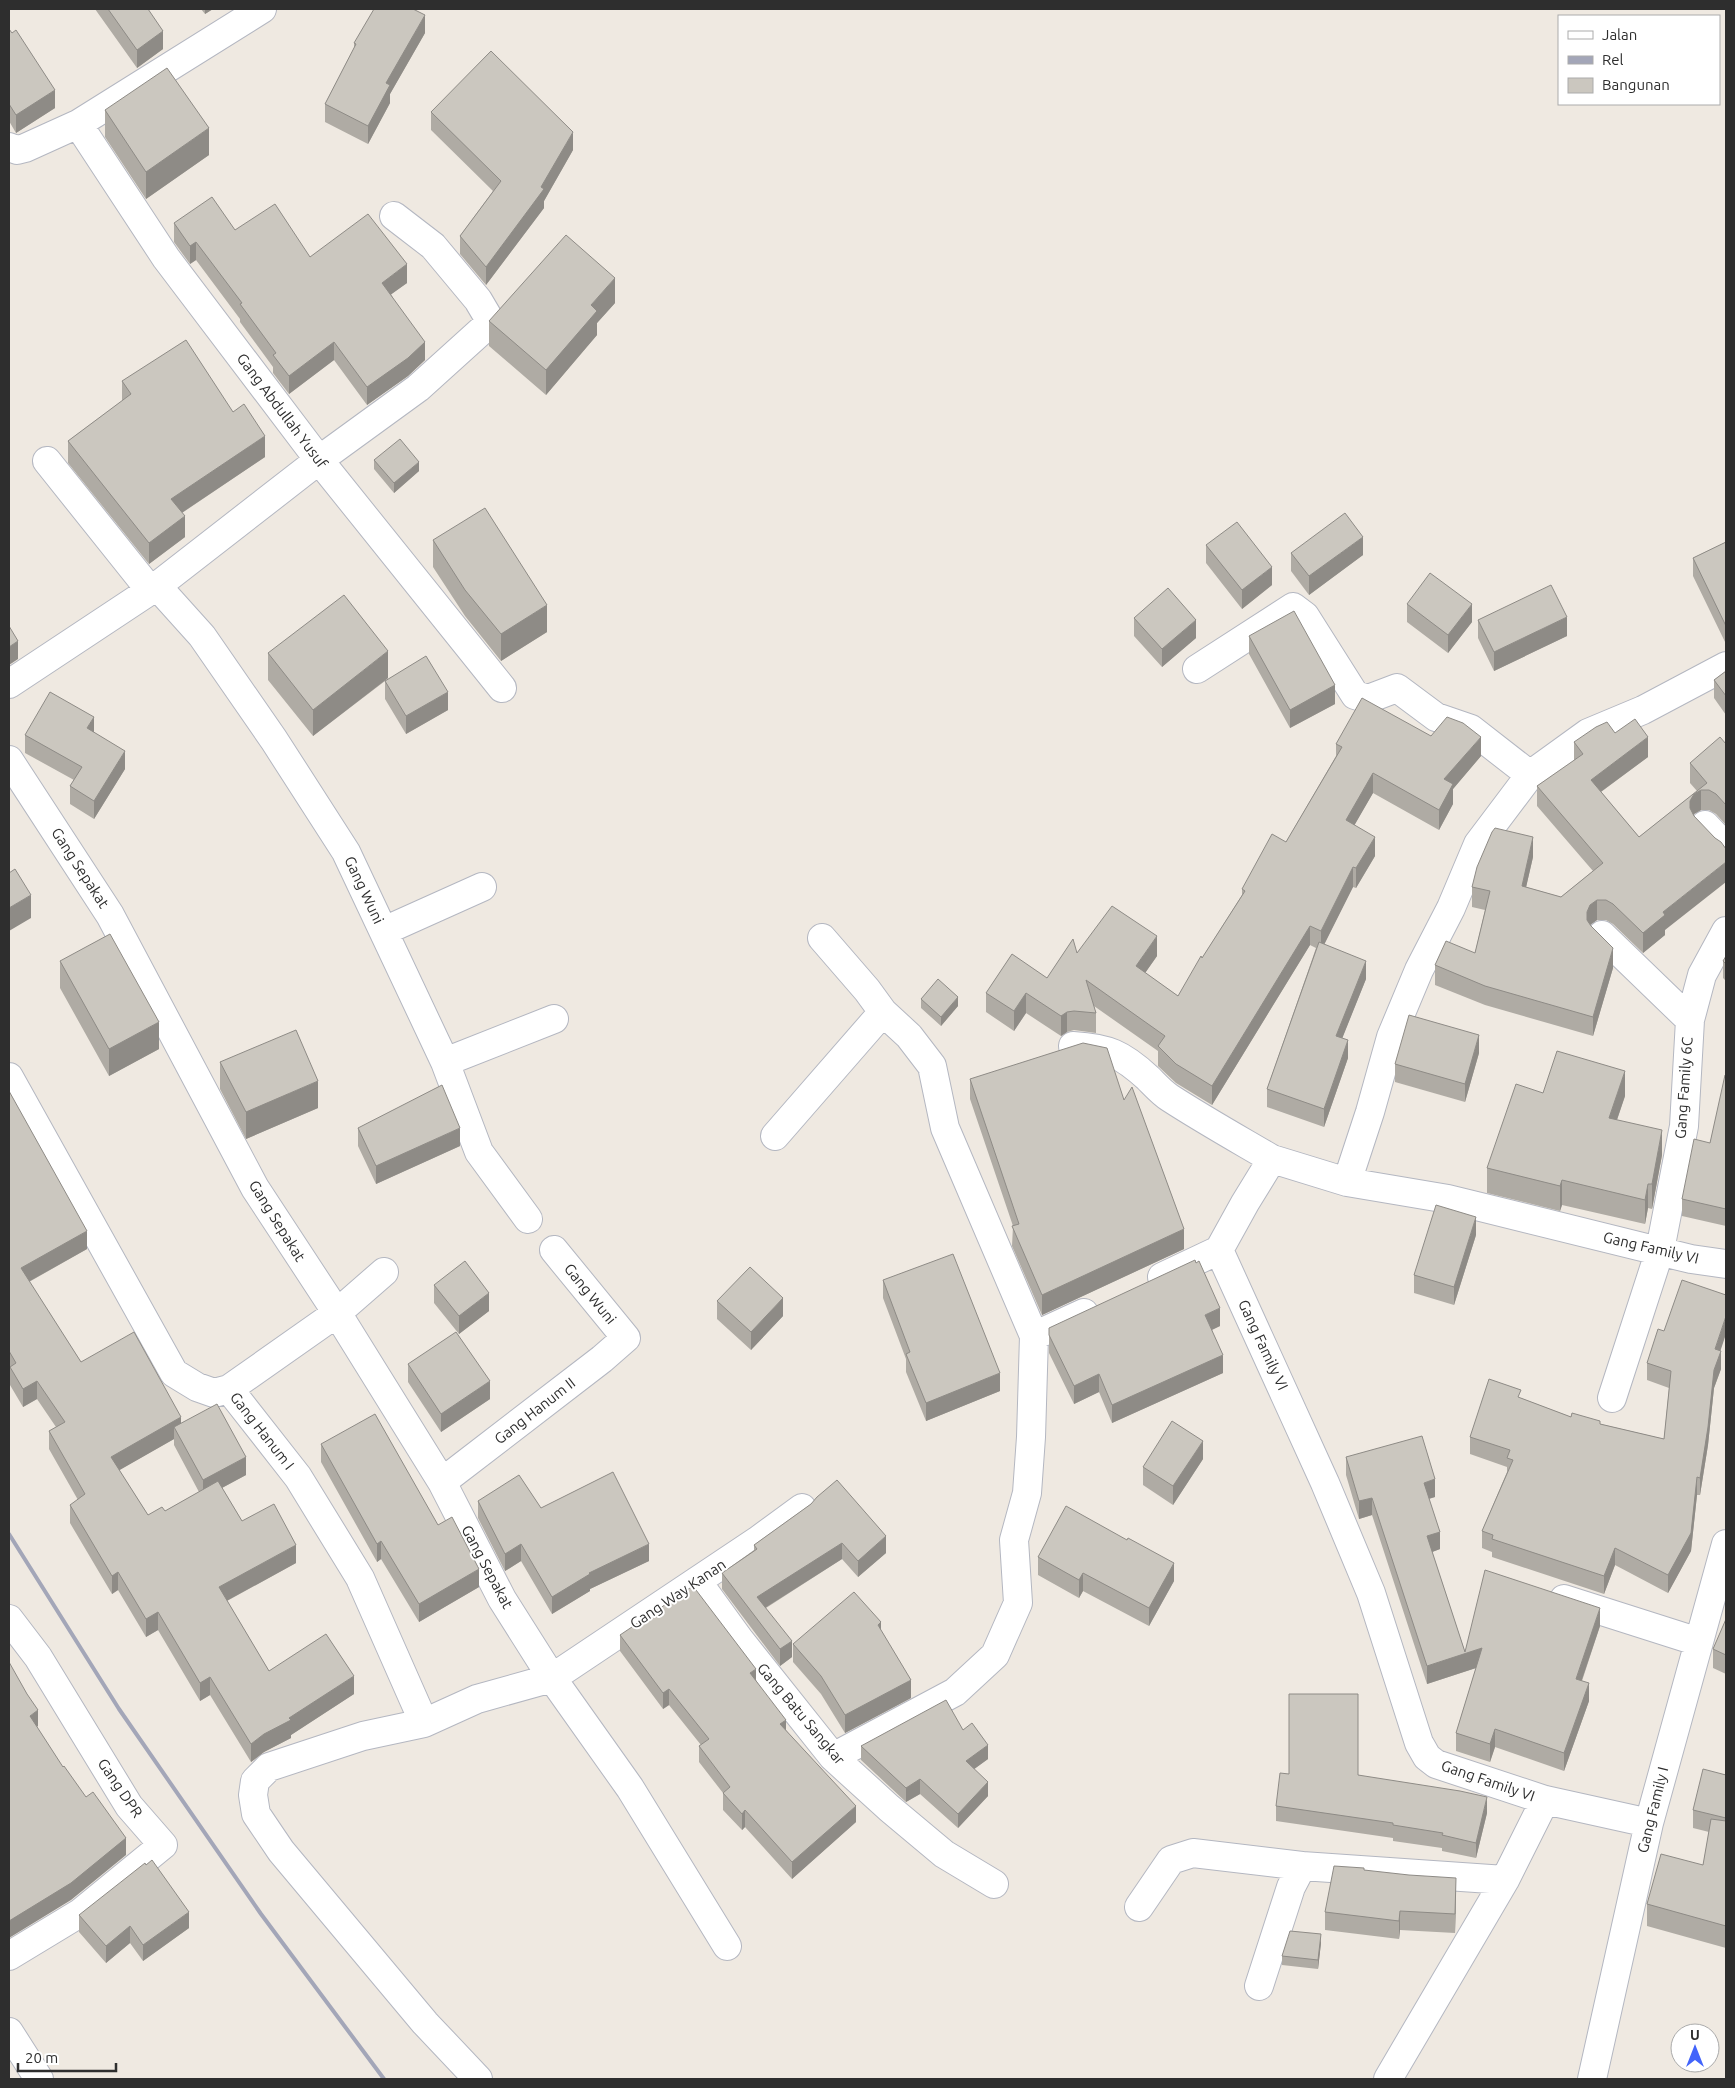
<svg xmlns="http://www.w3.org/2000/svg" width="1735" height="2088" font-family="Ubuntu,sans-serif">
  <rect width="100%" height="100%" fill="#efe9e1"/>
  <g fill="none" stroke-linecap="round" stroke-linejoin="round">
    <defs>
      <path id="minor" d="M78 124 166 258 319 460 502 688
        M9 147 17 150 25 148 78 124 262 9
        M47 461 150 590
        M157 586 202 636 274 740 346 852 445 1062 479 1152 528 1219
        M1197 669 1293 607 1305 616 1355 695 1368 699 1397 688 1436 717 1471 729 1530 775
        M9 684 157 586 319 460 418 388 491 322 478 300 433 246 394 216
        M9 760 110 915 255 1188 337 1313 442 1482 502 1599 552 1678 630 1788 727 1946
        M1705 825 1726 847
        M384 931 482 887
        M1602 935 1690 1020
        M822 938 867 990 883 1012 909 1036 932 1066 945 1128 1034 1336
        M1073 1046C1108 1048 1122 1054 1148 1078 1155 1085 1162 1093 1170 1098 1204 1120 1238 1139 1272 1159
        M445 1062 554 1019
        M9 1077 174 1373 197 1387 214 1393 229 1389 298 1477 360 1578 424 1723
        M775 1136 883 1012
        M1347 1182 1370 1112 1391 1037 1419 970 1451 908 1478 844 1530 775 1588 733 1643 710 1726 666
        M1162 1277 1219 1250
        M229 1389 337 1313 384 1272
        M1612 1398 1660 1250 1684 1126 1690 1020 1702 975 1726 931
        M442 1482 602 1359 626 1338 554 1250
        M697 1581 739 1639 833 1757 889 1808 944 1854 994 1884
        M1564 1599 1699 1642
        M9 1619 38 1657 129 1806 163 1845 80 1913 9 1956
        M833 1757 955 1692 995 1655 1018 1603 1014 1540 1027 1493 1031 1437 1034 1336 1084 1313
        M1649 1823 1545 1800 1436 1764 1427 1757 1419 1743 1371 1593 1325 1483 1219 1250 1245 1203 1272 1159 1347 1182 1448 1199 1691 1259 1726 1264
        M1139 1907 1171 1860 1193 1853 1302 1866
        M1259 1986 1291 1887 1302 1866 1505 1880
        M9 2032 39 2079
        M478 2079 425 2023 281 1851 256 1814 253 1795 255 1781 269 1767 363 1736 424 1723 477 1699 552 1678 757 1541 802 1508
        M1388 2079 1505 1880 1545 1800
        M1592 2079 1649 1823 1726 1544"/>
    </defs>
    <!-- minor casing -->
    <use href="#minor" stroke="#b4b7c1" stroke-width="30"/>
    <!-- minor -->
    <use href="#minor" stroke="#fff" stroke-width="28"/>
    <!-- rail -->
    <path stroke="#a3a6b8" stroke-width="4" d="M9 1534 119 1709 261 1914 384 2079"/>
  </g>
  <!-- wall -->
  <path fill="#afaba4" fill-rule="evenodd" d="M95 9H148L163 49 137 68Z
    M201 9H213L205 14Z
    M9 29 55 108 16 133 9 121Z
    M425 33 390 94V103L368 144 325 122V104L354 48V43Z
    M105 110 209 155 146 199 105 137Z
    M431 112 573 150 544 201V208L486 285 460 254V236L493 191 431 130Z
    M174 223 235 230 310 257 407 283 391 294 425 360 408 376 367 405 334 360 289 394 273 373V367L240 322V319L196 260 190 264 174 242Z
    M615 303 597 323V335L546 395 489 346V321Z
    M122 381 265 457 182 513 185 537 149 564 68 463V441L122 401Z
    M374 460 419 471 394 493 374 469Z
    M433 540 547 632 501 661 465 616 433 567Z
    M1726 542V644L1693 576V558Z
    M1206 545 1272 585 1242 609 1206 563Z
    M1291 553 1363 555 1309 595 1291 571Z
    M1407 604 1472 622 1448 653 1407 622Z
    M1134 618 1196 638 1162 667 1134 636Z
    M1478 620 1567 636 1494 671 1478 638Z
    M1249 636 1335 704 1290 728 1249 654Z
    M268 653 388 678 386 680 448 710 406 734 385 699V681L313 736 268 680Z
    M1726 671V715L1714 698V680Z
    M94 732 125 769 94 819 70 804V786L74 780 25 753V735Z
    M1615 733 1648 757 1601 792 1639 837 1697 791 1690 783V763L1726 744V825L1716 814 1709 810H1701L1694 814 1665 930V935L1643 953 1613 924 1606 920H1597L1590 925 1613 968 1593 1036 1485 1005 1435 985V965L1475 953 1485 910 1472 907V887L1533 857 1526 887 1561 897 1593 871 1537 806V786L1574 761V742Z
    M1431 736 1481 756 1453 789V804L1439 830 1373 793 1354 825 1375 856 1356 888 1353 887 1324 944 1366 979 1342 1038 1348 1058 1324 1127 1267 1107V1089L1316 948 1310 945 1212 1105 1176 1083 1158 1066V1051L1094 1006 1096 1013V1033L1074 1030 1067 1032 1061 1036 1026 1013 1014 1031 986 1012V993L1047 978 1077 953 1157 956 1145 973 1178 996 1242 895V889L1286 842 1336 756V744Z
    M1726 956V981L1723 978V961Z
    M60 961 159 1049 109 1076 60 988Z
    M921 999 958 1006 941 1026 921 1008Z
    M1479 1053 1465 1102 1395 1082V1064Z
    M220 1062 318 1108 246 1139 220 1089Z
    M1726 1075V1226L1682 1216V1199L1710 1143Z
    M970 1079 1124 1100 1184 1249 1042 1315 1012 1246 1013 1226 970 1099Z
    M9 1091 87 1249 29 1282 81 1362 181 1423 246 1475 222 1488 242 1521 296 1563 227 1601 269 1671 354 1694 291 1735V1738L264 1752 251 1762 210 1695 200 1701 158 1630 146 1637 118 1590 112 1594 70 1523V1505L78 1500 49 1449V1431L56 1427 37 1399 23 1407 10 1385V1372L9 1369ZM174 1439V1445L199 1492 165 1511 148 1515 119 1470Z
    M1543 1093 1625 1096 1617 1120 1662 1155 1652 1209 1648 1208 1645 1224 1562 1205 1560 1211 1487 1193V1168Z
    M358 1128 460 1146 376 1184 358 1146Z
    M1476 1235 1454 1305 1414 1293V1275Z
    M883 1280 1000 1391 926 1421 906 1372V1359L883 1298Z
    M434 1285 489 1311 459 1334 434 1303Z
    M717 1301 783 1316 751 1350 717 1319Z
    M1220 1326 1212 1330 1223 1373 1112 1423 1099 1392 1074 1404 1049 1353V1328Z
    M1721 1351V1369L1714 1388 1708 1445 1700 1495H1697L1691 1551 1668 1593 1615 1565 1604 1594 1492 1557V1552L1482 1548V1531L1507 1472V1467L1470 1454V1437L1521 1398 1571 1417 1664 1439 1669 1388 1647 1380V1363Z
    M408 1364 490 1399 441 1432 408 1382Z
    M321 1444 438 1525 479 1587 419 1622 381 1559 377 1562 321 1462Z
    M1346 1457 1435 1497 1429 1499 1440 1549 1432 1552 1465 1652 1600 1626 1582 1681 1589 1701 1564 1771 1495 1747 1490 1762 1456 1751V1733L1476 1668 1427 1684 1372 1515 1359 1519 1346 1475Z
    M1203 1459 1173 1505 1143 1485V1467Z
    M478 1501 541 1508 649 1561 590 1589V1591L552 1614 521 1561 505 1571 478 1518Z
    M811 1504 886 1553 858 1577 842 1559 766 1608 792 1657 780 1666 722 1589V1573L754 1550V1545Z
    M1038 1557 1174 1581 1149 1626 1083 1591 1079 1598 1038 1575Z
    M1726 1619V1674L1713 1668V1649Z
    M881 1631 911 1698 845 1733 821 1694 793 1662V1644Z
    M620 1635 756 1680 786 1730 856 1822 792 1879 745 1827 742 1830 723 1810V1793L699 1762V1746L701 1745 669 1705 663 1709 620 1651Z
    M963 1730 988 1759 974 1769 988 1796 958 1828 920 1794 906 1802 861 1760V1746Z
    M1289 1774 1358 1775 1487 1813 1476 1858 1442 1851V1848L1393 1841V1838L1276 1821V1806Z
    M1726 1775V1948L1647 1926V1904L1703 1865 1709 1832 1693 1828V1810Z
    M1364 1870 1456 1896 1455 1933 1400 1930 1399 1939 1325 1930V1912Z
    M79 1915 189 1928 143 1961 130 1943 106 1963 79 1932Z
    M1321 1943 1318 1969 1282 1965V1956Z"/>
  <!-- shaded-wall -->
  <path fill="#8e8b86" d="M205 9H213L205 14Z
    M425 15V33L390 94V103L368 144V126L386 83Z
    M163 31V49L137 68V50Z
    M55 90V108L16 133V115Z
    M209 128V155L146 199V172Z
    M573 132V150L544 201V208L486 285V267L541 187Z
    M196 242V260L190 264V246Z
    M407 264V283L382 301V283Z
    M615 278V303L597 323V335L546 395V370L591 305Z
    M334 342V360L289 394V376Z
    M425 342V360L408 376 367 405V387Z
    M265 436V457L171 520V499Z
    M419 462V471L394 493V483Z
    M185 516V537L149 564V543Z
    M1363 537V555L1309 595V576Z
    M1272 567V585L1242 609V590Z
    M1472 604V622L1448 653V635Z
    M547 605V632L501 661V634Z
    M1567 617V636L1494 671V652Z
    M1196 620V638L1162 667V649Z
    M18 641V659L9 665V647Z
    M388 651V678L313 736V710Z
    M1335 685V704L1290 728V710Z
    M448 692V710L406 734V716Z
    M94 717V735L87 728Z
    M1481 737V756L1453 789V804L1439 830V810L1444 779Z
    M1648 737V757L1591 799V780Z
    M125 751V769L94 819V801Z
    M1373 773V793L1346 840V820Z
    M1701 790V810L1694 814 1690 821V801L1694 794Z
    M1375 837V856L1356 888V868Z
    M1533 837V857L1522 905V886Z
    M1726 862V882L1665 930V935L1643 953V933L1663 912Z
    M1353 867V887L1321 951V931Z
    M31 895V918L9 931V908Z
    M1597 900V920L1590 925 1587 932V912L1590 905Z
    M1310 926V945L1212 1105V1086Z
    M1157 936V956L1136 986V966Z
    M1613 948V968L1593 1036V1017Z
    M1366 961V979L1336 1054V1036Z
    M1026 993V1013L1014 1031V1011Z
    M958 997V1006L941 1026V1017Z
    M1067 1012V1032L1061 1036V1016Z
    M159 1022V1049L109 1076V1049Z
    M1479 1035V1053L1465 1102V1084Z
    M1348 1040V1058L1324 1127V1109Z
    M1625 1071V1096L1609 1143V1118Z
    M318 1081V1108L246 1139V1112Z
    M460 1128V1146L376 1184V1166Z
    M1662 1130V1155L1652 1209V1184Z
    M1562 1180V1205L1560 1211V1186Z
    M1648 1184V1208L1645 1224V1200Z
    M1476 1217V1235L1454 1305V1287Z
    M1184 1229V1249L1042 1315V1295Z
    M87 1231V1249L21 1286V1268Z
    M489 1293V1311L459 1334V1316Z
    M783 1298V1316L751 1350V1332Z
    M1220 1308V1326L1205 1333V1315Z
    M1726 1316V1334L1715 1367V1349Z
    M1721 1351V1369L1714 1388 1708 1445 1700 1495V1478L1714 1370Z
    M1223 1355V1373L1112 1423V1405Z
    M1000 1373V1391L926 1421V1403Z
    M1099 1374V1392L1074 1404V1386Z
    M37 1381V1399L23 1407V1389Z
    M490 1381V1399L441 1432V1414Z
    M181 1417V1435L174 1427V1439L111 1475V1457Z
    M1203 1441V1459L1173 1505V1486Z
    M246 1457V1475L203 1498V1480Z
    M1697 1477V1495L1691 1551 1668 1593V1575Z
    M1435 1479V1497L1424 1500V1483Z
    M1372 1498V1515L1359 1519V1501Z
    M1440 1532V1549L1427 1554V1536Z
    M886 1536V1553L858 1577V1561Z
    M381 1541V1559L377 1562V1544Z
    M842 1543V1559L757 1613V1597Z
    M521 1544V1561L505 1571V1554Z
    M649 1544V1561L590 1589V1591L552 1614V1597L589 1573Z
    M296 1545V1563L219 1605V1587Z
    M1615 1548V1565L1604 1594V1576Z
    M1174 1563V1581L1149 1626V1608Z
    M479 1569V1587L419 1622V1604Z
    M118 1572V1590L112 1594V1576Z
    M1083 1573V1591L1079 1598V1580Z
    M1600 1608V1626L1576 1697V1679Z
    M158 1612V1630L146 1637V1619Z
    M881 1622V1641L878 1625Z
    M792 1641V1657L780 1666V1649Z
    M1482 1648V1666L1427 1684V1666Z
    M756 1669V1685L750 1673Z
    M354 1676V1694L291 1735V1738L264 1752 251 1762V1744L264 1734Z
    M210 1677V1695L200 1701V1683Z
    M911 1680V1698L845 1733V1715Z
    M1589 1683V1701L1564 1771V1753Z
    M669 1689V1705L663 1709V1693Z
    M38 1710V1726L30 1732V1716Z
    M786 1720V1737L780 1724Z
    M1495 1729V1747L1490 1762V1744Z
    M988 1745V1759L966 1775V1761Z
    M920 1779V1794L906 1802V1788Z
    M988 1782V1796L958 1828V1814Z
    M1487 1797V1813L1476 1858V1843Z
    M856 1806V1822L792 1879V1862Z
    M745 1810V1827L742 1830V1814Z
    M126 1838V1855L71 1900 9 1938V1921Z
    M1456 1878V1896L1455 1933V1914Z
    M1400 1911V1930L1399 1939V1921Z
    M189 1912V1928L143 1961V1945Z
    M130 1926V1943L106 1963V1946Z
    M1321 1934V1943L1318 1969V1960Z"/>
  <!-- building -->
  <path fill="#cbc7bf" stroke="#8e8b86" d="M108 9H148L163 31 137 50Z
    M374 9H413L425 15 386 83 390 85 368 126 325 104 356 44 354 43Z
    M9 29 12 33 16 30 55 90 16 115 9 104Z
    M491 51 573 132 541 187 544 189 486 267 460 236 501 181 431 112Z
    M167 68 209 128 146 172 105 110Z
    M212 197 235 230 275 204 310 257 368 214 407 264 382 283 425 342 408 358 367 387 334 342 289 376 273 355 276 353 240 304 242 303 196 242 190 246 174 223Z
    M566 235 615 278 591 305 597 311 546 370 489 321Z
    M186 340 233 412 244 404 265 436 171 499 185 516 149 543 68 441 131 394 122 381Z
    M400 439 419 462 394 483 374 460Z
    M485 508 547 605 501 634 465 590 433 540Z
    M1345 513 1363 537 1309 576 1291 553Z
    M1237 522 1272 567 1242 590 1206 545Z
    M1726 542V626L1693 558Z
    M1430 573 1472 604 1448 635 1407 604Z
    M1551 585 1567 617 1494 652 1478 620Z
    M1168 588 1196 620 1162 649 1134 618Z
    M344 595 388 651 313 710 268 653Z
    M1294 611 1335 685 1290 710 1249 636Z
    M9 626 18 641 9 647Z
    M426 656 448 692 406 716 385 681Z
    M1726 671V696L1714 680Z
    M50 692 94 717 87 728 125 751 94 801 70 786 82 767 25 735Z
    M1362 698 1431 736 1447 717 1463 723 1481 737 1444 779 1453 784 1439 810 1373 773 1346 820 1375 837 1356 868 1353 867 1321 931 1310 926 1212 1086 1176 1064 1158 1046 1165 1036 1086 980 1096 1013 1074 1011 1067 1012 1061 1016 1026 993 1014 1011 986 993 1012 954 1047 978 1073 939 1077 953 1112 906 1157 936 1136 966 1178 996 1201 956 1202 958 1245 891 1242 889 1272 834 1286 842 1342 747 1336 744Z
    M1635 719 1648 737 1591 780 1639 837 1707 783 1690 763 1720 737 1726 744V805L1716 794 1709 790H1701L1694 794 1690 801V808L1694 816 1715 838 1721 842 1726 849V862L1663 912 1665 915 1643 933 1613 904 1606 900H1597L1590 905 1587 912V920L1591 926 1613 948 1593 1017 1485 986 1435 965 1446 941 1475 953 1490 891 1472 887 1477 867 1492 832 1495 828 1533 837 1522 886 1561 897 1603 863 1537 786 1583 754 1574 742 1596 727 1607 722 1615 733Z
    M15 869 31 895 9 908V873Z
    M110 934 159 1022 109 1049 60 961Z
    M1319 942 1366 961 1336 1036 1348 1040 1324 1109 1267 1089Z
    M1726 956V964L1723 961Z
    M938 979 958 997 941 1017 921 999Z
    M1409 1015 1479 1035 1465 1084 1395 1064Z
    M296 1030 318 1081 246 1112 220 1062Z
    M1083 1043 1107 1048 1124 1100 1132 1087 1184 1229 1042 1295 1012 1226 1019 1224 970 1079Z
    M1557 1051 1625 1071 1609 1118 1662 1130 1652 1184H1648L1645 1200 1562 1180 1560 1186 1487 1168 1516 1084 1543 1093Z
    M1725 1075H1726V1209L1682 1199 1694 1139 1710 1143Z
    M442 1085 460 1128 376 1166 358 1128Z
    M9 1091 87 1231 21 1268 81 1362 134 1332 181 1417 111 1457 148 1515 162 1507 165 1511 218 1481 242 1521 274 1504 296 1545 219 1587 269 1671 326 1634 354 1676 289 1718 291 1720 264 1734 251 1744 210 1677 200 1683 158 1612 146 1619 118 1572 112 1576 70 1505 85 1494 49 1431 65 1422 37 1381 23 1389 10 1367 16 1363 9 1351Z
    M1436 1205 1476 1217 1454 1287 1414 1275Z
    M953 1254 1000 1373 926 1403 906 1354 910 1352 883 1280Z
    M1195 1260 1196 1263 1199 1261 1220 1308 1205 1315 1223 1355 1112 1405 1099 1374 1074 1386 1049 1335V1328Z
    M465 1261 489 1293 459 1316 434 1285Z
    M750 1267 783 1298 751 1332 717 1301Z
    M1682 1280 1726 1295V1316L1715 1349 1721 1351 1714 1370 1708 1427 1700 1478 1697 1477 1691 1533 1668 1575 1615 1548 1604 1576 1492 1539 1493 1535 1482 1531 1513 1460 1507 1458 1510 1450 1470 1437 1489 1379 1521 1390 1518 1397 1571 1417 1572 1413 1600 1421V1424L1664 1439 1671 1371 1647 1363 1658 1329 1664 1331Z
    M456 1332 490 1381 441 1414 408 1364Z
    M217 1404 246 1457 203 1480 174 1427Z
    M375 1414 438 1525 452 1517 479 1569 419 1604 381 1541 377 1544 321 1444Z
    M1172 1421 1203 1441 1173 1486 1143 1467Z
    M1422 1436 1435 1479 1424 1483 1440 1532 1427 1536 1465 1652 1485 1570 1600 1608 1576 1679 1589 1683 1564 1753 1495 1729 1490 1744 1456 1733 1482 1648 1427 1666 1372 1498 1359 1501 1346 1457Z
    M613 1472 649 1544 589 1573 590 1574 552 1597 521 1544 505 1554 478 1501 519 1475 541 1508Z
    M837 1480 886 1536 858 1561 842 1543 757 1597 792 1641 780 1649 722 1573 757 1549 754 1545 811 1504 817 1497Z
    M1066 1506 1127 1540 1128 1538 1174 1563 1149 1608 1083 1573 1079 1580 1038 1557Z
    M693 1586 756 1669 750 1673 786 1720 780 1724 856 1806 792 1862 745 1810 742 1814 723 1793 730 1787 699 1746 709 1739 669 1689 663 1693 620 1635Z
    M854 1592 881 1622 878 1625 911 1680 845 1715 821 1676 793 1644Z
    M1726 1619V1655L1713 1649Z
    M9 1662 27 1694 38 1710 30 1716 63 1767 64 1766 86 1797 93 1792 126 1838 71 1883 9 1921Z
    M1289 1694H1358V1775L1460 1791 1487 1797 1476 1843 1442 1835 1443 1833 1393 1825V1823L1276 1806 1280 1773 1289 1774Z
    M946 1700 963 1730 972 1723 988 1745 966 1761 988 1782 958 1814 920 1779 906 1788 861 1746Z
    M1703 1769 1726 1775V1818L1693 1810Z
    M1711 1819 1726 1821V1926L1647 1904 1661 1854 1703 1865Z
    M152 1860 189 1912 143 1945 130 1926 106 1946 79 1915 145 1863 146 1865Z
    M1334 1866 1364 1868V1870L1409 1875 1456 1878 1455 1914 1400 1911 1399 1921 1325 1912Z
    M1290 1931 1321 1934 1318 1960 1282 1956Z"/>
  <g text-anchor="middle" stroke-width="4" stroke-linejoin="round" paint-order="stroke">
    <!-- street labels -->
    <g font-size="15" fill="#2e2e2e" stroke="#fff">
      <text transform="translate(282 411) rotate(53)" y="5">Gang Abdullah Yusuf</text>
      <text transform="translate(80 868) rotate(57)" y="5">Gang Sepakat</text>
      <text transform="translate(364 890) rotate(65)" y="5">Gang Wuni</text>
      <text transform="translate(1684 1088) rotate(-86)" y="5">Gang Family 6C</text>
      <text transform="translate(277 1221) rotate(58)" y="5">Gang Sepakat</text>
      <text transform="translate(1651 1248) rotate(13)" y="5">Gang Family VI</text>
      <text transform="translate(590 1294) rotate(51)" y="5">Gang Wuni</text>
      <text transform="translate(1263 1345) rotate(65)" y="5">Gang Family VI</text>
      <text transform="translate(535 1411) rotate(-38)" y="5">Gang Hanum II</text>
      <text transform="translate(262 1431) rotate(52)" y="5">Gang Hanum I</text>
      <text transform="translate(487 1567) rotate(62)" y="5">Gang Sepakat</text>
      <text transform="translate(678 1594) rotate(-34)" y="5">Gang Way Kanan</text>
      <text transform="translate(801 1714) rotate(50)" y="5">Gang Batu Sangkar</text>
      <text transform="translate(1488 1781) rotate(19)" y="5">Gang Family VI</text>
      <text transform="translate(120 1788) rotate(56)" y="5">Gang DPR</text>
      <text transform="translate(1653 1810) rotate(-76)" y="5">Gang Family I</text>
    </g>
  </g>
  <!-- border -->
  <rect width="1735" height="2088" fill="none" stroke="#2e2e2e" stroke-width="20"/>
  <!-- legend -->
  <rect x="1558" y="15" width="162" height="90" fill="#ffffff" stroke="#ababab"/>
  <rect x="1568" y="31" width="25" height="8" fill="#ffffff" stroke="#ababab"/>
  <text x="1602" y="40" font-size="15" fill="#2e2e2e">Jalan</text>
  <rect x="1568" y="56" width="25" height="8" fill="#a3a6b8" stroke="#ababab"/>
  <text x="1602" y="65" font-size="15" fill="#2e2e2e">Rel</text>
  <rect x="1568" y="78" width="25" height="15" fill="#cbc7bf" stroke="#ababab"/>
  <text x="1602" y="90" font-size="15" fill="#2e2e2e">Bangunan</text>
  <!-- north arrow -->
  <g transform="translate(1695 2048)"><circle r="24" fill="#ffffff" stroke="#ababab"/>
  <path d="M0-4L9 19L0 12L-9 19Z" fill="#4264fb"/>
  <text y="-8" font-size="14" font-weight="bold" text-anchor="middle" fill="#2e2e2e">U</text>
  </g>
  <!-- scale -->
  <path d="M18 2063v8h98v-8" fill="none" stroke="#2e2e2e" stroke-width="2.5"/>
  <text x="25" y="2063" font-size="15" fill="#2e2e2e" stroke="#ffffff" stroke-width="4" paint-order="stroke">20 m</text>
</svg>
